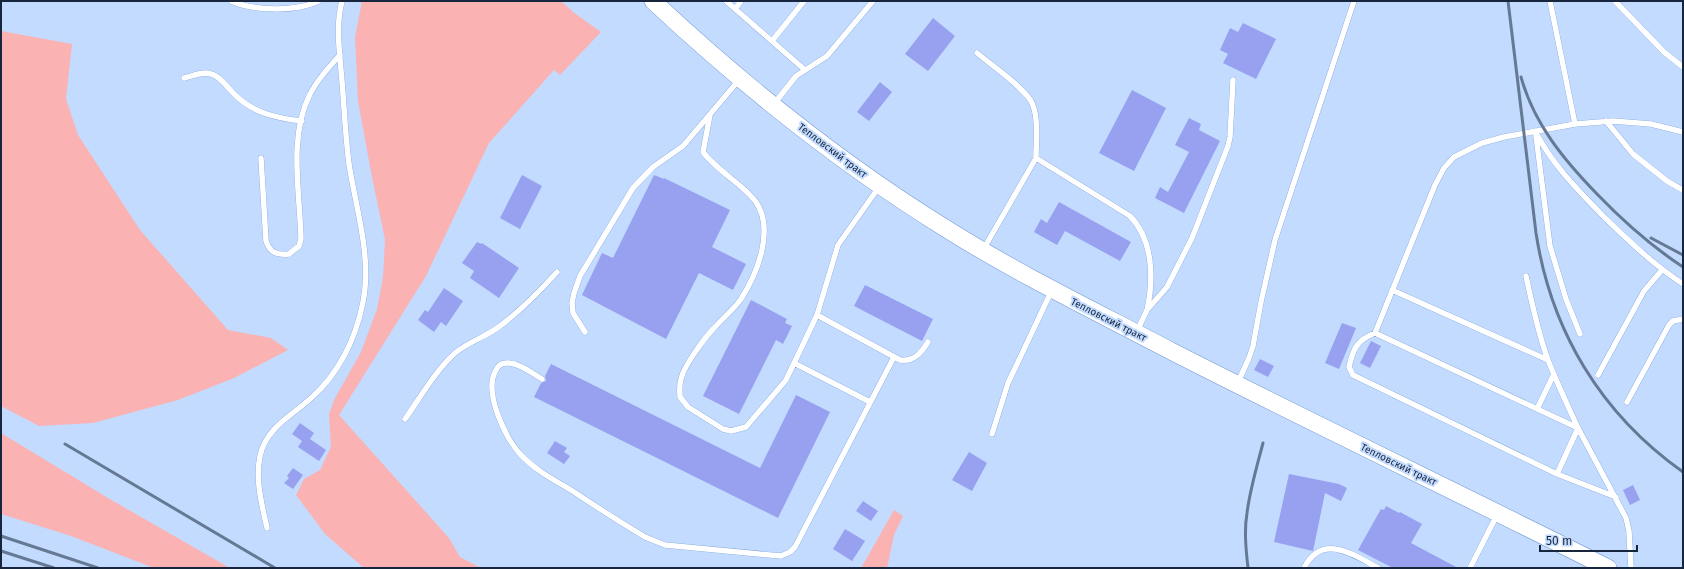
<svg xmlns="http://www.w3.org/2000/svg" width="1684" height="569" font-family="'Fira Sans',sans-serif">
  <rect width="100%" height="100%" fill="#c2dbff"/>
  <!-- green -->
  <path fill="#fbb2b3" d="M362 1H561L573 12 601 32 560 75 554 70 489 143 426 276 339 415 449 538 460 557 481 568H364L325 534 296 495 304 479 320 470 331 447 329 414 335 398 361 352 377 309 383 277 385 240 371 172 358 101 355 37Z
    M1 31 72 44 66 99 78 135 140 230 228 330 271 338 288 350 234 378 178 400 93 423 39 426 1 406Z
    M1 433 108 498 230 568H154L71 536 1 514Z
    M894 510 903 516 894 535 887 568H861Z"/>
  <!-- building -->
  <path fill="#98a1ef" d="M933 18 955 36 928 71 905 54Z
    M1243 23 1276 39 1256 79 1223 63 1228 54 1220 50 1230 28 1238 32Z
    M880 82 892 92 869 121 857 112Z
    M1132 90 1166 108 1134 171 1099 153Z
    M1189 118 1201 124 1199 130 1220 141 1184 213 1155 198 1160 187 1168 192 1189 152 1175 145Z
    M522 175 542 186 520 229 500 218Z
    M654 175 664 179V178L730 210 712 247 746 264 733 290 699 273 666 339 582 295 602 253 613 258Z
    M1059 202 1131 242 1120 261 1065 231 1057 245 1034 232 1041 219 1047 223Z
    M477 242 481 244 482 243 519 268 499 298 470 278 474 271 462 263Z
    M865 285 933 319 922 341 854 306Z
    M444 288 463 301 446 326 441 322 434 332 418 320 425 310 428 312Z
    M751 300 787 319 785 323 792 326 783 344 776 340 739 414 703 396Z
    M1342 323 1356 328 1339 369 1325 363Z
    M1371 341 1381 346 1370 368 1360 363Z
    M1260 359 1274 366 1268 377 1254 370Z
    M551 364 760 468 796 395 830 412 778 518 534 397 541 383 546 381 545 376Z
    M300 423 314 433 310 439 326 450 319 461 298 447 302 441 292 434Z
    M555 441 567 448 564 452 570 456 564 464 547 453Z
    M969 452 987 463 972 491 952 480Z
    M293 468 303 475 293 489 284 483 289 478 287 476Z
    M1289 474 1339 484 1347 488 1341 501 1325 493 1313 551 1274 542Z
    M1633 485 1640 500 1630 505 1623 490Z
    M863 501 878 511 871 521 856 511Z
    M1386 506 1399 513 1400 512 1422 524 1411 543 1458 568H1393L1358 550 1381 509 1384 510Z
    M845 529 865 541 852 561 833 549Z"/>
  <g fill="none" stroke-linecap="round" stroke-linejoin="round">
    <defs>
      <path id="service" d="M231 1C254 11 295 12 319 1
        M726 1 805 70
        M1550 1 1575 124
        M1615 1 1664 52 1683 67
        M735 9 741 1
        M772 41 804 1
        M977 53C990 64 1026 89 1032 103 1039 119 1036 141 1036 158
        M184 78C192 76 203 71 211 74 220 76 228 88 234 94 253 113 276 118 302 121
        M774 104 796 76 827 56 873 1
        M710 115 703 152C717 171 743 184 756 202 775 230 757 274 741 299 734 309 724 317 716 326 706 336 684 365 681 379 679 385 680 391 680 397L688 407 723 429 731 431 746 427 786 380 817 315 838 245 879 187
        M1606 121 1633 154 1667 181 1683 190
        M1535 131C1553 166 1579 191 1606 219 1630 242 1655 266 1683 284
        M1536 136 1550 246 1566 299 1580 334
        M261 158 266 241C270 253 277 255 289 254L299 246 301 239C300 192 288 138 310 94 318 79 329 67 340 55
        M983 250 1036 158 1130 216C1153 240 1154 278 1147 310
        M1526 276C1532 304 1538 333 1548 360 1557 383 1568 406 1578 428L1557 474
        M1392 290 1548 360
        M817 315 900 360C914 362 921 353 928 342
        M1137 331 1147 310 1167 287 1192 238 1228 146 1230 137 1233 80
        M585 332 573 313 572 303 574 293 580 276 633 188 653 167 683 146 739 80
        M1375 333C1357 340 1353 349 1349 367L1353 375 1557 474 1616 497
        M794 363 870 402
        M1598 375 1644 291 1662 270
        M542 379C532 373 517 362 506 363 500 363 497 367 495 372 484 394 506 439 521 455 535 470 554 480 571 490 595 506 620 522 645 537L665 545 781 556 790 552 795 547 894 357
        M1238 382 1249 358 1253 346 1261 302 1275 240 1354 1
        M1627 402 1669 325 1673 321 1683 319
        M1537 409 1554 374
        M405 419C420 398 436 370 455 353 468 342 486 337 500 326 520 311 540 291 557 272
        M992 434 1008 383 1051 292
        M267 528C262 505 255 480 260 456 266 428 291 416 310 399 339 374 356 338 363 302 372 257 356 209 349 164 345 133 344 101 341 70 339 48 336 23 342 1
        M1304 568C1322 532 1354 555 1378 568
        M1470 568 1497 515
        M1631 568 1629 531 1626 518 1578 428 1375 333 1435 185 1444 168 1454 157 1482 143 1504 137 1575 124 1613 121 1651 124 1683 132"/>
      <path id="primary" d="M653 1C743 85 840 163 945 228 1018 274 1095 311 1171 351 1316 425 1463 495 1608 568"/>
    </defs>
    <!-- service casing -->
    <use href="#service" stroke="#7399d2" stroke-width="6"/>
    <!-- primary casing -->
    <use href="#primary" stroke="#7399d2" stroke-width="18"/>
    <!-- service -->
    <use href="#service" stroke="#fff" stroke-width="5.5"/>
    <!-- primary -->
    <use href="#primary" stroke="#fff" stroke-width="17"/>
    <!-- rail -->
    <path stroke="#657995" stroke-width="3" d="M1508 1 1536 233C1551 331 1601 414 1683 472
      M1521 77C1534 124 1564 160 1597 194 1623 221 1651 246 1683 267
      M1651 238 1683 255
      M65 444 275 568
      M1 536 98 568
      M1 551 54 568
      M1248 568C1246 550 1244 531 1247 513 1250 489 1257 466 1263 443"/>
  </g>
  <g text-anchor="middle" stroke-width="4" stroke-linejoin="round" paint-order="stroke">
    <!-- street labels -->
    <g font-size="10" fill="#17263d" stroke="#c2dbff">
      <text transform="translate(833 150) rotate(37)" y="4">Тепловский тракт</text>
      <text transform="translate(1109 319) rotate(27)" y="4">Тепловский тракт</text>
      <text transform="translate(1399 464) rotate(26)" y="4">Тепловский тракт</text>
    </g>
  </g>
  <!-- border -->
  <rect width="1684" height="569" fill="none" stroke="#17263d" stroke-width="4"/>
  <!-- scale -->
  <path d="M1540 545v6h97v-6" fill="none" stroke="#17263d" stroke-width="2"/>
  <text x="1546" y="545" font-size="12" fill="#17263d" stroke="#c2dbff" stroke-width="3" paint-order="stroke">50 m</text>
</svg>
